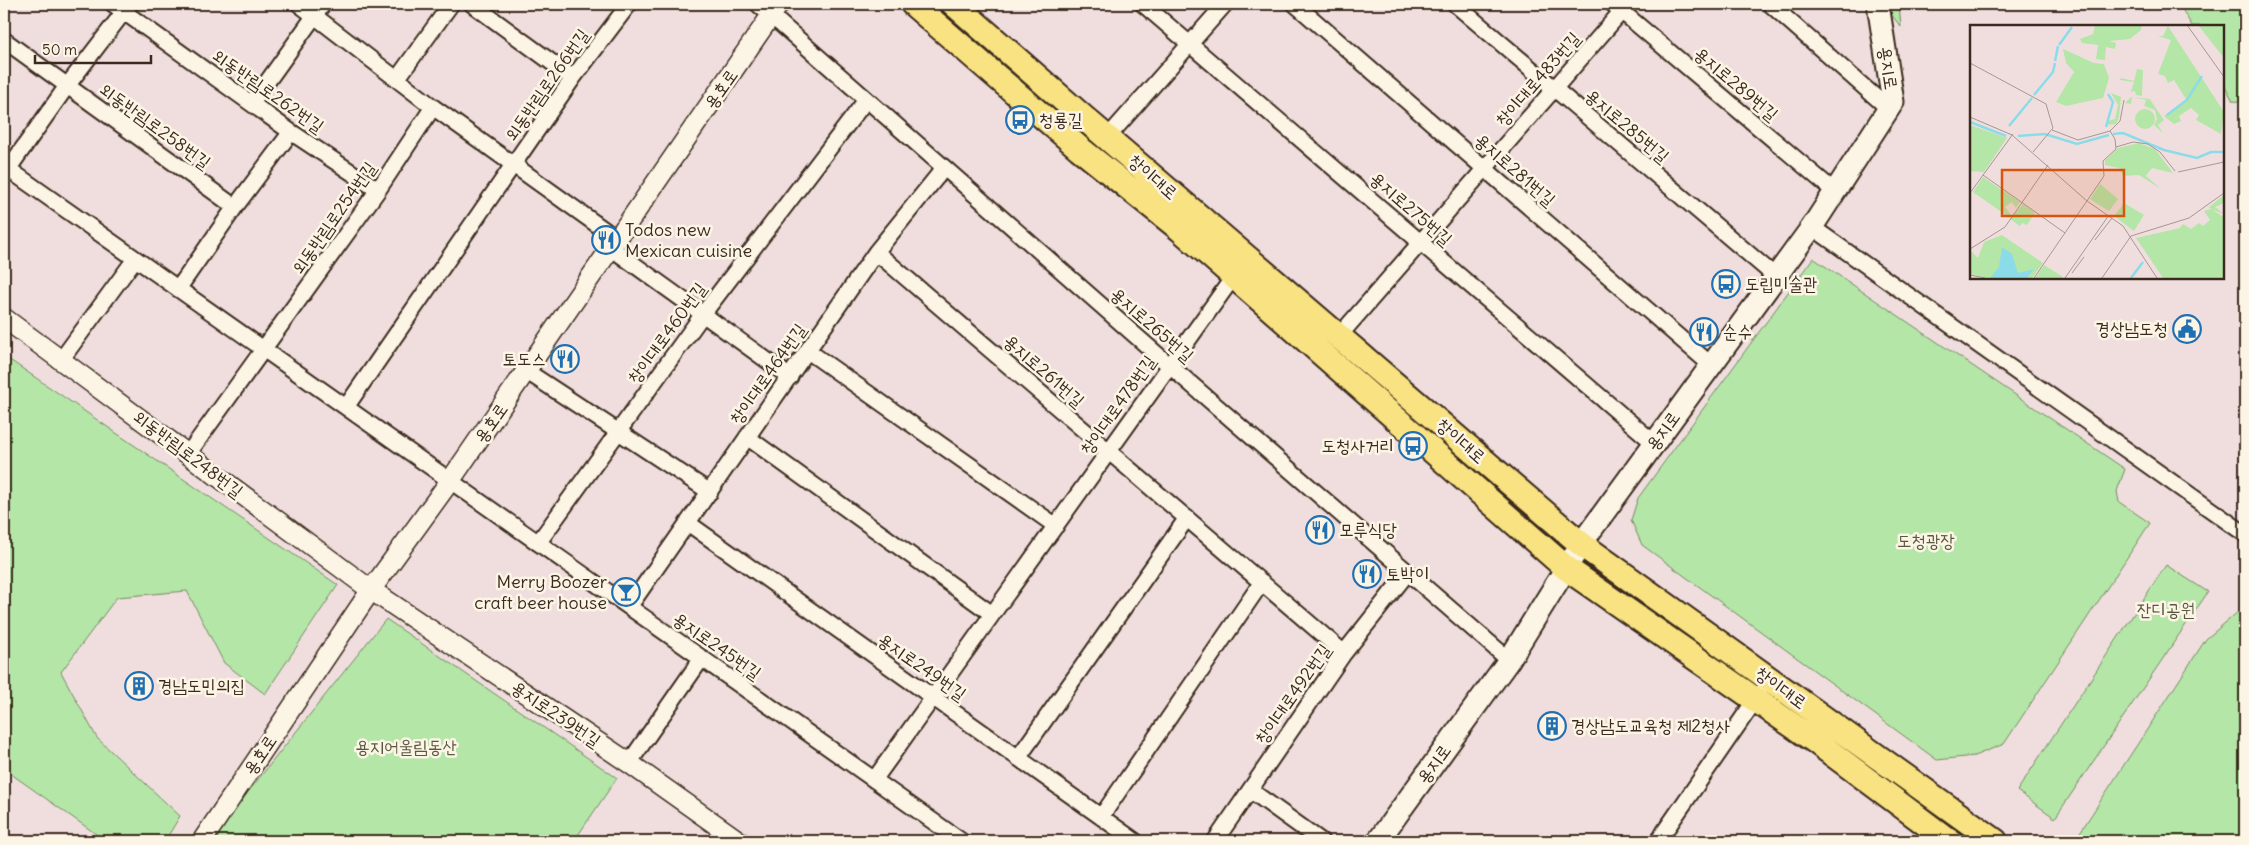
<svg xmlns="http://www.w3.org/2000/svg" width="2249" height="845" font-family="Delius,'Poor Story',sans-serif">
  <rect width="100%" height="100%" fill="#f0dedf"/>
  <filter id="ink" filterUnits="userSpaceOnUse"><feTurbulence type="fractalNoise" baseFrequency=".02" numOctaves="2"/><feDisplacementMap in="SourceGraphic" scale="10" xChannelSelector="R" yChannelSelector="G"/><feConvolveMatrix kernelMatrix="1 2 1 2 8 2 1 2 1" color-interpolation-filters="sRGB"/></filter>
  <g filter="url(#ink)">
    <!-- green -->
    <path fill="#b3e6a7" stroke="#778862" d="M1887 4H1899L1901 27 1887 9Z
      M2179 4H2245V102L2233 101 2223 82V26H2192Z
      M1813 258 2125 469 2117 491 2119 502 2150 523 2004 744 1974 756 1937 760 1642 545 1631 520 1638 498Z
      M4 356 338 585 265 694 224 663 187 591 117 597 61 672 97 738 180 816 165 841H106L4 769Z
      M2166 565 2208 592 2055 818 2017 791Z
      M2245 606V841H2077L2075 840 2206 639Z
      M386 619 617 778 574 841H209Z"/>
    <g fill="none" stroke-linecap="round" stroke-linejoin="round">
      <defs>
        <path id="minor" d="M113 4 291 132 378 190
          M299 4 433 107 617 239
          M472 4 573 78
          M758 4 1169 365 1509 660
          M1143 4 1654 443
          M1295 4 1711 365
          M1455 4 1776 277
          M1613 4 1835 192
          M1770 4 1889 109
          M4 40 235 207
          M397 79 451 4
          M252 103 323 4
          M1107 138 1225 4
          M4 166 961 841
          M4 175 67 86 129 5
          M1812 227 2245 534
          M611 248 790 377
          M876 252 1344 653
          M178 289 235 207 291 132
          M1339 336 1628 4
          M808 351 1056 526
          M61 360 135 259
          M526 371 710 492
          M346 407 573 78 629 4
          M747 437 992 614
          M188 454 378 190 433 107
          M688 523 1135 841
          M538 543 703 314 866 100
          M629 607 876 252 944 168
          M1018 758 1187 518
          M629 763 702 658
          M874 780 1239 269
          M1250 790 1321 841
          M1101 817 1262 582
          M1215 841 1344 653 1408 572
          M1658 841 1760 693"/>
        <path id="tertiary" d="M4 318 371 590 629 763 739 841
          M202 841 371 590 450 481 779 4"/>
        <path id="secondary" d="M1378 841 1509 660 1581 544 1812 227 1893 102 1878 4"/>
        <path id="primary" d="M913 4 1079 148 1180 229 1566 568 1815 741 1949 841
          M954 4 1084 118 1581 544 1995 841"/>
      </defs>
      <!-- minor casing -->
      <use href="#minor" stroke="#3b2a1e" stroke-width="19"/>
      <!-- tertiary casing -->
      <use href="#tertiary" stroke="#3b2a1e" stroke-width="22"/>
      <!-- secondary casing -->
      <use href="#secondary" stroke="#3b2a1e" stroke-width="25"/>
      <!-- primary casing -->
      <use href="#primary" stroke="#3b2a1e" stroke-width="28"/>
      <!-- minor -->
      <use href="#minor" stroke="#fcf5e5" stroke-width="15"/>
      <!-- tertiary -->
      <use href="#tertiary" stroke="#fcf5e5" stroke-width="19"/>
      <!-- secondary -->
      <use href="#secondary" stroke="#fcf5e5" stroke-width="21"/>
      <!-- primary -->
      <use href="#primary" stroke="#f8e281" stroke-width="24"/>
    </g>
  </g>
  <!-- icons -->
  <defs>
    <symbol id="bus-ring" viewBox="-11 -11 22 22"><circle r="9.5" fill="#fcf5e5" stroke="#1f6fb2" stroke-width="1.5"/><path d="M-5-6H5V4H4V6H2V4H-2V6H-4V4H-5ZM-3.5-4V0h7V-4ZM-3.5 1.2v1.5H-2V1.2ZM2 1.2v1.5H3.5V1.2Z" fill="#1f6fb2"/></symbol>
    <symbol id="restaurant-ring" viewBox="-11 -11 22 22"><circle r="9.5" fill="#fcf5e5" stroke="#1f6fb2" stroke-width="1.5"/><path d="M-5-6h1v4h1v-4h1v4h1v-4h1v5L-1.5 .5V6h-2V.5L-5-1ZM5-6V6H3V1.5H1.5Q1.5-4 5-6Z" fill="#1f6fb2"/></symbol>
    <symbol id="civic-ring" viewBox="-11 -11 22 22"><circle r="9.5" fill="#fcf5e5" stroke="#1f6fb2" stroke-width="1.5"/><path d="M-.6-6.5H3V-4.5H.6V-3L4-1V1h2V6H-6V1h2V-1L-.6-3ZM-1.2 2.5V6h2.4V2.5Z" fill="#1f6fb2"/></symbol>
    <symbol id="bar-ring" viewBox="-11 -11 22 22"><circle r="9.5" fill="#fcf5e5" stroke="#1f6fb2" stroke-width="1.5"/><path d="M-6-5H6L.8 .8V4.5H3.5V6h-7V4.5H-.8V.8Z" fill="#1f6fb2"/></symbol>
    <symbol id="building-ring" viewBox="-11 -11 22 22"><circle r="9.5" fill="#fcf5e5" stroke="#1f6fb2" stroke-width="1.5"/><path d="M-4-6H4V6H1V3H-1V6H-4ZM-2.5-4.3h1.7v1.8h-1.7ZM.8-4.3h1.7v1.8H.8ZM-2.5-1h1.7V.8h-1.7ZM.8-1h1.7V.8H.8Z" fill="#1f6fb2"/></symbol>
  </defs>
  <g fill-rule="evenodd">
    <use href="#bus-ring" x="1004" y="104" width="32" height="32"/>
    <use href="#restaurant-ring" x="590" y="224" width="32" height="32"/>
    <use href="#bus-ring" x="1710" y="268" width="32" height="32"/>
    <use href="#civic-ring" x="2171" y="313" width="32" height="32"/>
    <use href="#restaurant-ring" x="1688" y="316" width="32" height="32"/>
    <use href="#restaurant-ring" x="549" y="343" width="32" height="32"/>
    <use href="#bus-ring" x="1397" y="430" width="32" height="32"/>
    <use href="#restaurant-ring" x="1304" y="514" width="32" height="32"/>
    <use href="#restaurant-ring" x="1351" y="558" width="32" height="32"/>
    <use href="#bar-ring" x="610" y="576" width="32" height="32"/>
    <use href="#building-ring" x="123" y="670" width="32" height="32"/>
    <use href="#building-ring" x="1536" y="710" width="32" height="32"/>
  </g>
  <g text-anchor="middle" stroke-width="5" stroke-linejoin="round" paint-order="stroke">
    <!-- street labels -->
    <g font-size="18" fill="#3b2a1e" stroke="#fcf5e5">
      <text transform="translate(1888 68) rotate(81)" y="6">용지로</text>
      <text transform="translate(1538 79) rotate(-49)" y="6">창이대로483번길</text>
      <text transform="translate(1736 84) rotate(40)" y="6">용지로289번길</text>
      <text transform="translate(547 85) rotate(-55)" y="6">외동반림로266번길</text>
      <text transform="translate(721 89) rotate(-55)" y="6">용호로</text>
      <text transform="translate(268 91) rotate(35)" y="6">외동반림로262번길</text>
      <text transform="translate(155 126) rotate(36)" y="6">외동반림로258번길</text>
      <text transform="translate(1627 126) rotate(40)" y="6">용지로285번길</text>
      <text transform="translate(1515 170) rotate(41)" y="6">용지로281번길</text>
      <text transform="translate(1153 177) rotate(41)" y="6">창이대로</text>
      <text transform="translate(1411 209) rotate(41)" y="6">용지로275번길</text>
      <text transform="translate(334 218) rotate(-55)" y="6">외동반림로254번길</text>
      <text transform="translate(1152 325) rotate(41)" y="6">용지로265번길</text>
      <text transform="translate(667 333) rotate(-54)" y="6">창이대로460번길</text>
      <text transform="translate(1044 371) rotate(41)" y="6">용지로261번길</text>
      <text transform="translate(768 374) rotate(-55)" y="6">창이대로464번길</text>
      <text transform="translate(1118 405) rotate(-55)" y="6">창이대로478번길</text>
      <text transform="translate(491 423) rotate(-55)" y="6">용호로</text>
      <text transform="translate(1663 431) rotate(-54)" y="6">용지로</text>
      <text transform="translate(1461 441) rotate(41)" y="6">창이대로</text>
      <text transform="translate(188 454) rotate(37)" y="6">외동반림로248번길</text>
      <text transform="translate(717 646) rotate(35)" y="6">용지로245번길</text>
      <text transform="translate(922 667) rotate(35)" y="6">용지로249번길</text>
      <text transform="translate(1781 688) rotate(36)" y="6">창이대로</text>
      <text transform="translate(1293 694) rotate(-55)" y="6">창이대로492번길</text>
      <text transform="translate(556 714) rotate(34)" y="6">용지로239번길</text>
      <text transform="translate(260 755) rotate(-56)" y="6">용호로</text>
      <text transform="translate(1434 764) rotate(-54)" y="6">용지로</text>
    </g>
    <!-- poi labels -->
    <g font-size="18" fill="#3b2a1e" stroke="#fcf5e5" text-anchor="start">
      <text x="1039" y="126">청룡길</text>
      <text x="625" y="236">Todos new<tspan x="625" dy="21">Mexican cuisine</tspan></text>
      <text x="1745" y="290">도립미술관</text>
      <text x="2168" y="335" text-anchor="end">경상남도청</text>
      <text x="1723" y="338">순수</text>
      <text x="546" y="365" text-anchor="end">토도스</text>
      <text x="1394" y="452" text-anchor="end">도청사거리</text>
      <text x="1339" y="536">모루식당</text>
      <text x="1386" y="580">토박이</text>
      <text x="607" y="588" text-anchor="end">Merry Boozer<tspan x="607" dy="21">craft beer house</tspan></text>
      <text x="158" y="692">경남도민의집</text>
      <text x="1571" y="732">경상남도교육청 제2청사</text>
    </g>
    <!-- park labels -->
    <g font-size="18" fill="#595940" stroke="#fcf5e5">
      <text x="1926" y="547">도청광장</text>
      <text x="2166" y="616">잔디공원</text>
      <text x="406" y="753">용지어울림동산</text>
    </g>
  </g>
  <!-- overview -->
  <g transform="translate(1970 25)">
    <rect width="254" height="254" fill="#f0dedf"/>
    <path d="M125 0H172L171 5 160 14 139 16 146 18 145 24 136 22 135 35 126 34 128 20 112 18 110 14 123 9ZM228 0H254V33ZM198 1 254 87 251 109 226 95 229 90 221 83 209 91 211 96 204 99 194 91 216 74 204 55 198 58 195 51 188 49 201 15 188 11H193ZM93 24 124 38 134 39 139 53 133 73 96 81 86 77 104 47 96 38ZM167 44 173 45 172 71 166 70 165 66 161 67 164 57 150 55 151 53 164 56ZM141 68 151 72 149 92 146 99 137 100 138 96 145 94 148 80ZM161 72 180 74 181 76 194 95 188 100 193 108 184 100 187 94 185 85 174 81 176 75 162 72 161 79 155 78ZM165 94a10 10 0 1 1 20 0a10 10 0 1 1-20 0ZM0 100 37 113 14 147 0 146ZM169 118 185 124 203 148 182 143 177 149 176 151 191 164 169 150 153 151 149 143 135 140V135L148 123ZM13 152 50 177 46 183 42 177 35 182 41 190 40 193 3 167ZM130 159 148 174 139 186 120 174ZM254 170V178L245 182 254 189 242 185 254 192V253H193L166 213 210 203 213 199 221 204 229 198 233 201 240 195 234 186 241 184 239 182ZM154 178 174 190 164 206 144 191ZM53 179 65 188 57 200 52 198 50 201 40 194ZM32 210 73 238 62 253H17L0 249V225L8 233 14 217ZM74 240 93 252 92 253H65Z" fill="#b3e6a7"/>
    <path d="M32 222 42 229 48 248 64 244 57 253H20L29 242Z" fill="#8cdbe9"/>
    <path fill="none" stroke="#8cdbe9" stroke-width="2.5" d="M89 20 102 2M85 36 88 21M64 70 83 47 85 38M197 90 217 75 232 51M0 97 36 111M39 101 62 73M136 102 143 77 138 69M143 109 153 108 194 125 227 133 241 127H254M48 111 75 109 107 119 139 110M161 253 173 237"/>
    <path fill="none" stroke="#a89692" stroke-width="1" d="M217 0 254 52M0 38 76 79 83 103 63 127M0 92 42 110 117 176 153 201 187 253M82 105 108 115 140 106 150 96 154 75M146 122 163 117 178 119 190 127 205 146M208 147 254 137M13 150 95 208M0 168 43 109M161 211 219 193 254 168M125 215 142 193M0 224 35 202 78 140M102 248 114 232M0 250 15 253M64 253 134 151 133 136 146 124 145 114 140 106M95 253 139 190M132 253 161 211"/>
    <path fill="#d7540e" fill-opacity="0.15" stroke="#d7540e" stroke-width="2.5" d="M32 145H154V191H32Z"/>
    <rect width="254" height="254" fill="none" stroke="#3b2a1e" stroke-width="2.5"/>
  </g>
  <!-- margin -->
  <rect width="2249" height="845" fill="none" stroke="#fcf5e5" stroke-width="20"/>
  <rect x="10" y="10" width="2229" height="825" fill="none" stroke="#3b2a1e" stroke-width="2" filter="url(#ink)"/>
  <!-- scale -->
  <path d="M35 55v8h116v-8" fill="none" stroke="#3b2a1e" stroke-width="2.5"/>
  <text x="42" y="55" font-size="15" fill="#3b2a1e" stroke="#fcf5e5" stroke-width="4" paint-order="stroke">50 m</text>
</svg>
